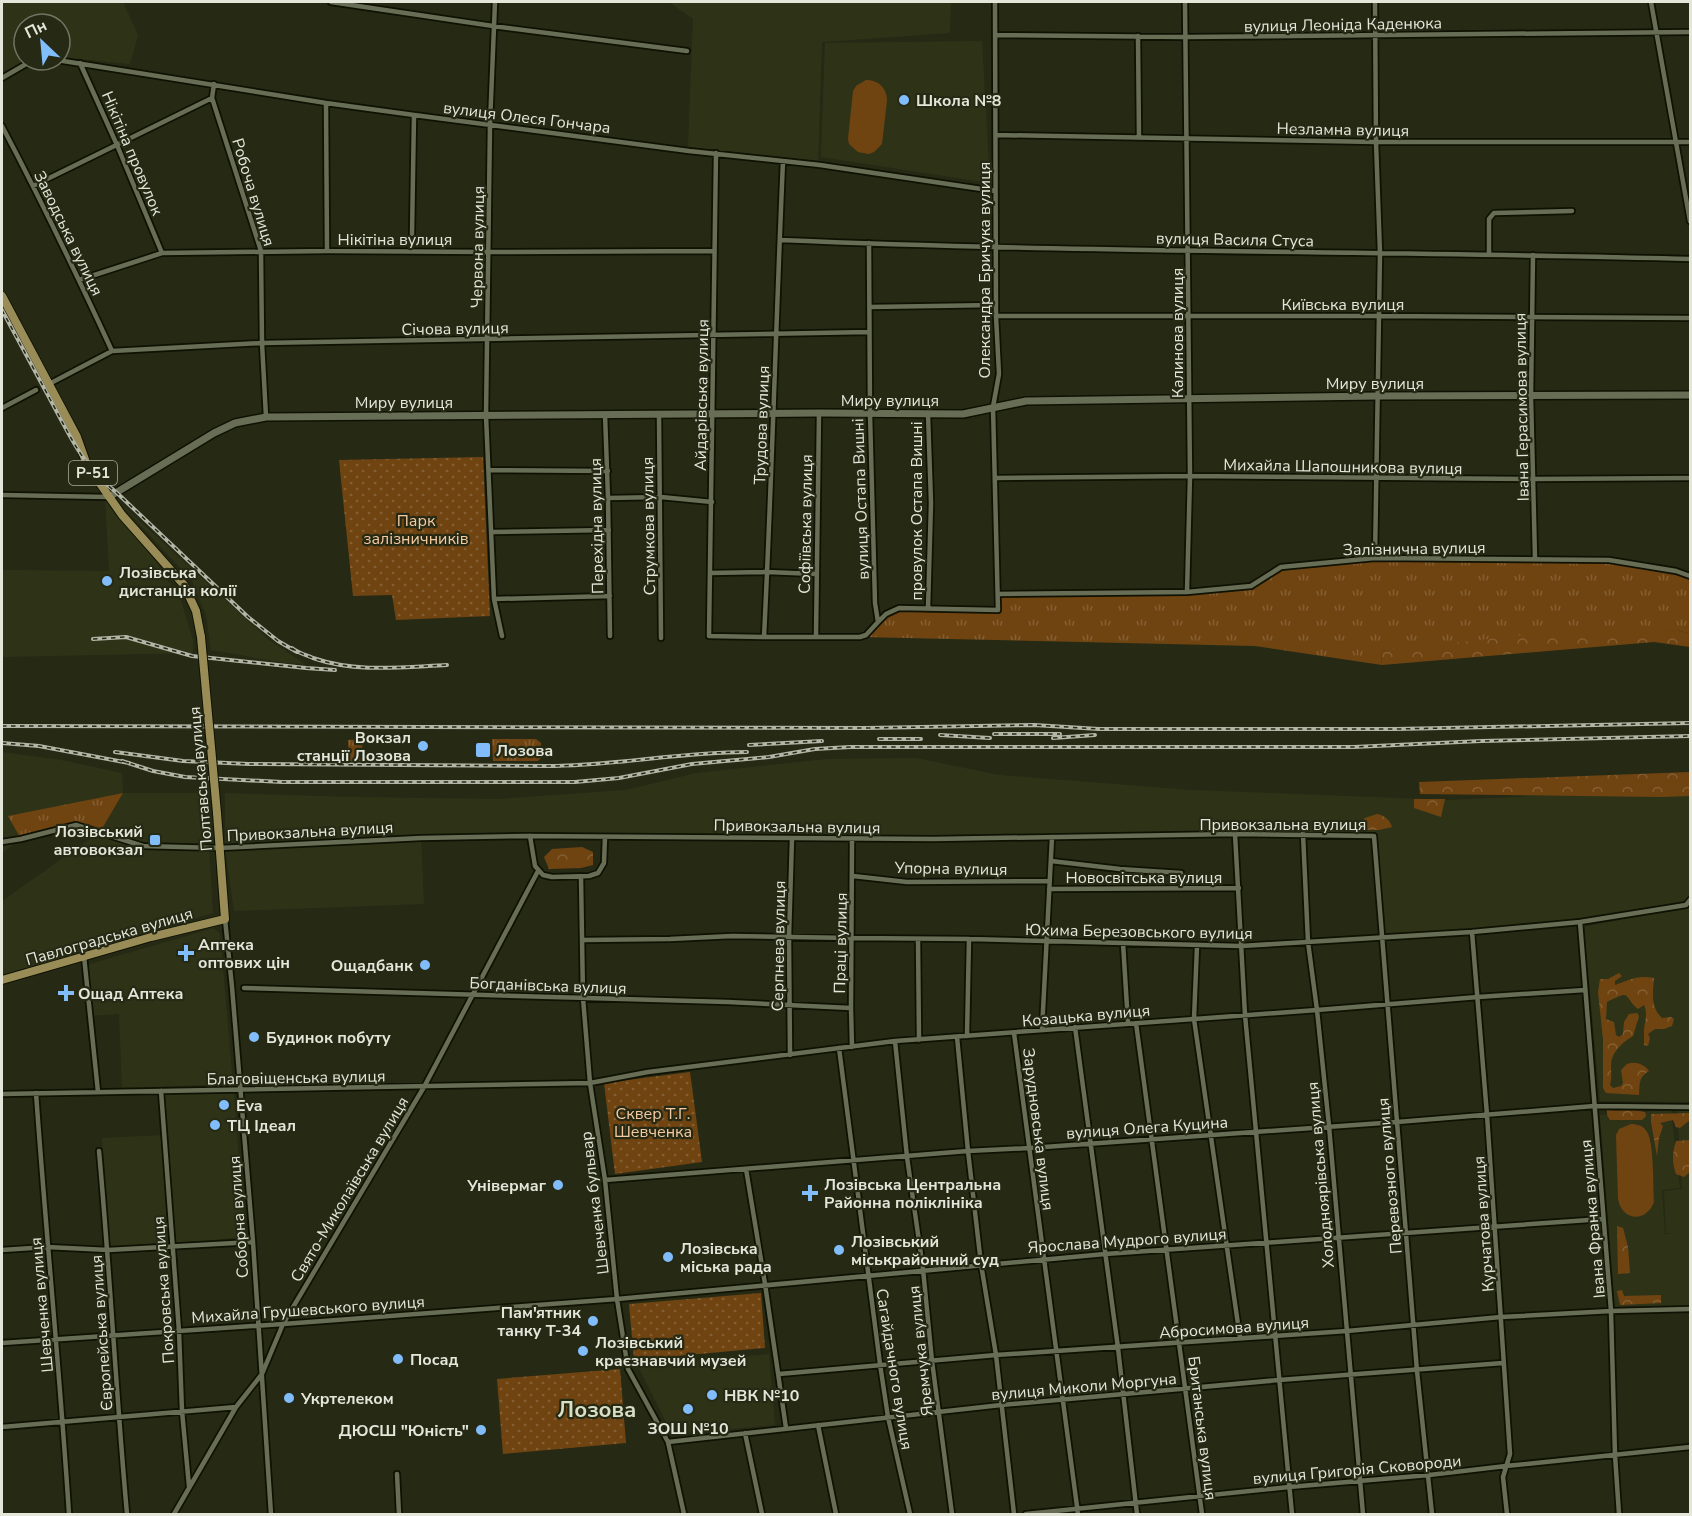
<svg xmlns="http://www.w3.org/2000/svg" width="1692" height="1516" font-family="'Nunito Sans',sans-serif">
  <defs>
    <pattern id="grass-tufts" width="24" height="20" patternUnits="userSpaceOnUse" patternTransform="scale(1.5)"><rect width="24" height="20" fill="#704411"/><path d="M3 7l-1-3M5 7V3M7 7l1-3M15 17l-1-3M17 17v-4M19 17l1-3" fill="none" stroke="#845f33"/></pattern>
    <pattern id="forest-crowns" width="20" height="18" patternUnits="userSpaceOnUse" patternTransform="scale(1.5)"><rect width="20" height="18" fill="#704411"/><path d="M2 6a3 3 0 1 1 6 0M12 15a3 3 0 1 1 6 0" fill="none" stroke="#845f33"/></pattern>
    <pattern id="park-dots" width="8" height="8" patternUnits="userSpaceOnUse" patternTransform="scale(1.5)"><rect width="8" height="8" fill="#704411"/><path d="M2 2h.1M6 6h.1" fill="none" stroke="#845f33" stroke-width="1.8" stroke-linecap="round"/></pattern>
  </defs>
  <rect width="100%" height="100%" fill="#262a15"/>
  <!-- built -->
  <path fill="#2e3318" d="M2 2H123L138 35 130 64 60 57V24H24V60H26L2 73Z
    M669 2H951L950 33 822 42 818 161 688 147 693 19Z
    M982 41 990 183 821 157 825 43Z
    M105 497 157 563 181 601 193 640V653L2 657V570L109 571Z
    M119 502 269 640 305 664 286 663 211 650 206 615 192 581Z
    M2 752 61 760 122 773 123 793H202L209 848 213 913 2 975V901L100 832 123 793 9 816 21 839 2 853Z
    M916 758 999 775 1192 790 1449 800 1690 789V900L1686 905 1580 922 1382 938 1374 836 1303 834 1052 837 421 838 424 904 234 911 225 847V793L351 797 498 799 626 790 696 773 827 759Z
    M1690 904V1102L1600 1101 1584 927 1687 906Z
    M211 929H215L220 934 233 1084 122 1088 119 1014 88 1016 83 966Z
    M234 1093 245 1237 110 1249 102 1138 166 1135 165 1094Z
    M1677 1107H1690V1307H1615L1600 1115 1671 1110 1680 1188 1662 1190 1665 1234H1674L1666 1233 1664 1191 1682 1189Z
    M769 1354 775 1425 672 1434 638 1366Z"/>
  <!-- grass -->
  <path fill="url(#grass-tufts)" d="M1375 558 1609 560 1676 571 1690 576V634L1677 630 1381 651 1382 665 1255 646 861 637 886 614 899 608 998 610V594L1187 592 1251 586 1281 567Z
    M362 739 363 761H349L348 740Z
    M492 739H536L541 743V758L538 761H493Z
    M123 793 100 832 76 825 21 839 8 816Z"/>
  <!-- forest -->
  <path fill="url(#forest-crowns)" d="M1677 630 1690 634V647L1654 642 1382 665 1381 651 1542 633Z
    M1690 772V796L1661 797 1420 794 1419 782Z
    M1414 799H1445L1441 817 1414 808Z
    M1377 814C1384 815 1390 820 1392 827L1379 830H1313L1324 819V828H1350L1351 825 1357 826 1365 818Z
    M582 847 593 852V865L581 868 549 869 544 857 552 849Z
    M1619 973 1622 976 1615 981V985C1630 980 1636 975 1654 978 1653 993 1650 1007 1662 1018L1671 1017 1674 1019 1672 1026 1664 1029H1655L1648 1034 1650 1038 1648 1046 1644 1045C1644 1040 1644 1035 1644 1030 1645 1020 1648 1014 1644 1005L1638 1009C1623 997 1633 988 1607 1002L1606 1019 1614 1022 1616 1035 1619 1037 1623 1034 1624 1022 1629 1014 1637 1013 1639 1016 1633 1036C1623 1042 1611 1052 1611 1066 1611 1073 1612 1078 1610 1085L1613 1088 1621 1086 1623 1083 1621 1070 1627 1064C1635 1061 1644 1064 1649 1071 1638 1078 1640 1083 1639 1095L1606 1093 1603 1088V1039L1598 992 1600 979H1608Z
    M1607 1110C1620 1112 1632 1109 1645 1112L1646 1116 1642 1120H1610L1607 1115Z
    M1690 1113V1120L1680 1128 1676 1127 1673 1120 1660 1123 1663 1126 1659 1138 1657 1156 1651 1122V1114Z
    M1690 1140V1172L1684 1177 1676 1174C1672 1162 1672 1154 1676 1141Z
    M1617 1226 1623 1228 1628 1247 1630 1273 1618 1274Z
    M1622 1290 1624 1296 1661 1295V1303L1620 1305 1617 1291Z"/>
  <!-- park -->
  <path fill="url(#park-dots)" d="M483 457 490 616 396 620 392 595 353 596 339 460Z
    M690 1072 702 1162 615 1174 604 1083Z
    M761 1293 765 1348 634 1360 629 1304Z
    M620 1369 626 1443 503 1454 497 1379Z"/>
  <!-- pitch -->
  <path fill="#704411" d="M866 80C879 80 887 88 887 101L882 144 874 152 869 154 858 152 849 144 848 139 853 91 856 86Z
    M1631 1124C1637 1124 1644 1126 1647 1132 1654 1141 1653 1188 1654 1202 1646 1223 1622 1221 1618 1199L1616 1135 1619 1129Z"/>
  <g fill="none" stroke-linecap="round" stroke-linejoin="round">
    <defs>
      <path id="minor" d="M331 2 493 26 687 51
        M495 2 490 124 486 416 494 599 502 636
        M1185 2 1190 476 1187 592
        M1375 2 1376 142 1380 253 1375 558
        M1651 2 1690 221
        M996 35 1185 37 1690 32
        M1138 36 1139 138
        M57 60 326 103 414 115 689 151 820 165 995 191
        M80 63 117 145 162 253
        M2 78 33 60
        M214 84 212 98 261 251 262 343 266 417
        M326 103 327 251
        M2 126C41 200 77 275 112 351
        M996 135 1376 142H1690
        M716 153 709 636 764 637C772 478 776 319 783 161
        M33 186 212 98
        M412 234 414 115
        M780 240C1083 253 1387 251 1690 259
        M1489 254V219L1494 213 1572 211
        M1533 255 1531 396 1535 558
        M79 280 162 253 327 251 489 252 714 251
        M870 307 995 305
        M996 316H1380L1690 318
        M49 384 112 351 262 343 869 332
        M2 408 36 390
        M605 414 608 498 610 636
        M659 415 661 638
        M489 470 608 471
        M995 478 1190 476 1534 479 1690 478
        M2 495 109 497
        M608 498 661 497 712 502
        M492 532 609 530
        M710 573 767 572 816 574
        M998 594 1187 592 1251 586 1281 567 1375 558 1609 560 1676 571 1690 576
        M494 599 610 596
        M928 609 931 503 928 414
        M878 622 886 614 899 608 998 610 993 407 999 374 996 316 995 2
        M816 636 819 413
        M764 637H860L866 635 878 622 875 603 870 414 869 243
        M1235 834 1245 1015 1292 1514
        M1303 834 1308 942 1317 1010 1329 1126 1363 1514
        M530 836 535 866 543 875 552 877 589 876 598 873 604 863 605 837
        M2 842 21 839 76 825 143 846 219 848 421 838 526 836 933 839 1235 834 1374 836 1417 1371 1432 1514
        M1051 861 1120 869 1181 873
        M853 876 907 882 1050 881
        M581 877 583 998 590 1083 605 1180 617 1299 628 1369 668 1442 684 1514
        M1049 889 1239 888
        M225 919 232 987 253 1242 271 1514
        M1580 922 1611 1311 1615 1455 1619 1514
        M1472 932 1487 1115 1510 1454 1503 1477 1507 1514
        M918 939 919 1040
        M583 940 670 939 732 936 852 938 969 939 1241 946 1472 932 1580 922 1686 905 1690 900
        M1123 943 1128 1023
        M1197 946 1194 1019 1240 1338
        M84 956 98 1092
        M244 988 728 1002 851 1008
        M1136 1023 1202 1514
        M1075 1027 1118 1348 1137 1514
        M1042 1030 1052 837
        M1014 1033 1078 1514
        M967 1036 969 939
        M957 1037 968 1151 981 1264 996 1355 1014 1514
        M895 1041 907 1157 923 1269 932 1361 952 1514
        M852 1047 851 1008 852 839
        M839 1048 880 1364 888 1417 910 1514
        M790 1055 789 937 792 838
        M161 1091 179 1331 182 1411 189 1486
        M36 1093C46 1234 60 1374 69 1514
        M2 1094 590 1083 648 1072 895 1041 1317 1010 1478 997 1585 990
        M99 1151C110 1272 116 1393 127 1514
        M746 1169 765 1284 786 1428
        M605 1180 968 1151 1030 1148 1397 1122 1594 1106 1690 1107
        M2 1250 47 1247 108 1250 253 1242
        M2 1343 283 1324 617 1299 1105 1254 1603 1219
        M779 1374 996 1355 1347 1331 1501 1317 1611 1311 1690 1309
        M818 1425 836 1514
        M2 1427 236 1407
        M745 1433 762 1514
        M668 1442 1001 1405 1279 1380 1503 1363
        M397 1474 399 1514
        M174 1514 236 1407 262 1374 283 1324 424 1087 538 871
        M1026 1514 1289 1487 1429 1475 1506 1466 1690 1447"/>
      <path id="secondary" d="M109 497 214 433 235 423 266 417 819 413 963 414 1026 401 1378 396 1690 395"/>
      <path id="primary" d="M2 296 77 437 87 465 122 515 184 585 196 611 201 637
        M2 980 151 937 225 919 217 813"/>
    </defs>
    <!-- minor casing -->
    <use href="#minor" stroke="#0f1202" stroke-width="8"/>
    <!-- secondary casing -->
    <use href="#secondary" stroke="#0f1202" stroke-width="10"/>
    <!-- primary casing -->
    <use href="#primary" stroke="#0f1202" stroke-width="10"/>
    <!-- minor -->
    <use href="#minor" stroke="#686d56" stroke-width="4.5"/>
    <!-- secondary -->
    <use href="#secondary" stroke="#686d56" stroke-width="7"/>
    <!-- primary -->
    <use href="#primary" stroke="#998c57" stroke-width="8"/>
    <defs>
      <path id="rail" d="M2 310C18 340 34 369 50 399 69 434 83 467 116 492L248 617 278 641 297 652
        M93 639 126 637 192 656 306 668 335 670
        M292 648C298 653 306 655 313 658 356 673 402 667 447 665
        M2 726 867 728 1034 725 1099 729H1396L1690 723
        M994 734H1060
        M940 735 990 738
        M1053 738 1095 735
        M879 739H921
        M2 743 39 746 129 763
        M749 745 822 741
        M115 752 183 761 249 764 547 766C614 766 680 752 747 752
        M122 761 153 771 185 777 282 782H575L619 778 692 764 769 757 815 749 850 747H1354L1481 741 1690 736"/>
    </defs>
    <!-- rail casing -->
    <use href="#rail" stroke="#b3b6a7" stroke-width="4"/>
    <!-- rail -->
    <use href="#rail" stroke="#262a15" stroke-width="1.5" stroke-dasharray="4.5" stroke-linecap="butt"/>
    <defs>
      <path id="primary-bridge" d="M201 637 217 813"/>
    </defs>
    <!-- primary-bridge casing -->
    <use href="#primary-bridge" stroke="#0f1202" stroke-width="10" stroke-linecap="butt"/>
    <!-- primary-bridge -->
    <use href="#primary-bridge" stroke="#998c57" stroke-width="8"/>
  </g>
  <!-- markers -->
  <g fill="#81bdfa" stroke="#262a15" stroke-width="2">
    <circle cx="904" cy="100" r="6"/>
    <circle cx="107" cy="581" r="6"/>
    <circle cx="423" cy="746" r="6"/>
    <rect x="475" y="742" width="16" height="16" rx="3"/>
    <rect x="149" y="834" width="12" height="12" rx="3"/>
    <path d="M183 944h6v6h6v6h-6v6h-6v-6h-6v-6h6z"/>
    <circle cx="425" cy="965" r="6"/>
    <path d="M63 984h6v6h6v6h-6v6h-6v-6h-6v-6h6z"/>
    <circle cx="254" cy="1037" r="6"/>
    <circle cx="224" cy="1105" r="6"/>
    <circle cx="215" cy="1125" r="6"/>
    <circle cx="558" cy="1185" r="6"/>
    <path d="M807 1184h6v6h6v6h-6v6h-6v-6h-6v-6h6z"/>
    <circle cx="839" cy="1250" r="6"/>
    <circle cx="668" cy="1257" r="6"/>
    <circle cx="593" cy="1321" r="6"/>
    <circle cx="583" cy="1351" r="6"/>
    <circle cx="398" cy="1359" r="6"/>
    <circle cx="712" cy="1395" r="6"/>
    <circle cx="289" cy="1398" r="6"/>
    <circle cx="688" cy="1409" r="6"/>
    <circle cx="481" cy="1430" r="6"/>
  </g>
  <g text-anchor="middle" stroke-width="4.5" stroke-linejoin="round" paint-order="stroke">
    <!-- shield labels -->
    <rect fill="#262a15" stroke="#aaae9e" stroke-width="1.5" x="69" y="461" width="48" height="24" rx="4.5"/>
    <g font-size="15" font-weight="bold" fill="#e3e6d9">
      <text x="93" y="478">Р-51</text>
    </g>
    <!-- street labels -->
    <g font-size="16" fill="#e3e6d9" stroke="#262a15">
      <text transform="translate(1343 24) rotate(-1)" y="6">вулиця Леоніда Каденюка</text>
      <text transform="translate(527 117) rotate(7)" y="6">вулиця Олеся Гончара</text>
      <text transform="translate(1343 129) rotate(1)" y="6">Незламна вулиця</text>
      <text transform="translate(133 153) rotate(67)" y="6">Нікітіна провулок</text>
      <text transform="translate(254 192) rotate(73)" y="6">Робоча вулиця</text>
      <text transform="translate(69 233) rotate(64)" y="6">Заводська вулиця</text>
      <text x="395" y="245">Нікітіна вулиця</text>
      <text transform="translate(1235 239) rotate(1)" y="6">вулиця Василя Стуса</text>
      <text transform="translate(477 247) rotate(-89)" y="6">Червона вулиця</text>
      <text transform="translate(984 270) rotate(-90)" y="6">Олександра Бричука вулиця</text>
      <text x="1343" y="310">Київська вулиця</text>
      <text transform="translate(455 328) rotate(-1)" y="6">Січова вулиця</text>
      <text transform="translate(1177 333) rotate(-90)" y="6">Калинова вулиця</text>
      <text x="1375" y="389">Миру вулиця</text>
      <text transform="translate(701 395) rotate(-89)" y="6">Айдарівська вулиця</text>
      <text x="890" y="406">Миру вулиця</text>
      <text x="404" y="408">Миру вулиця</text>
      <text transform="translate(1521 407) rotate(-91)" y="6">Івана Герасимова вулиця</text>
      <text transform="translate(761 425) rotate(-88)" y="6">Трудова вулиця</text>
      <text transform="translate(1343 466) rotate(1)" y="6">Михайла Шапошникова вулиця</text>
      <text transform="translate(860 499) rotate(-92)" y="6">вулиця Остапа Вишні</text>
      <text transform="translate(916 511) rotate(-90)" y="6">провулок Остапа Вишні</text>
      <text transform="translate(805 524) rotate(-89)" y="6">Софіївська вулиця</text>
      <text transform="translate(596 526) rotate(-91)" y="6">Перехідна вулиця</text>
      <text transform="translate(648 526) rotate(-91)" y="6">Струмкова вулиця</text>
      <text transform="translate(1414 548) rotate(-1)" y="6">Залізнична вулиця</text>
      <text transform="translate(200 779) rotate(-95)" y="6">Полтавська вулиця</text>
      <text x="1283" y="830">Привокзальна вулиця</text>
      <text transform="translate(797 826) rotate(1)" y="6">Привокзальна вулиця</text>
      <text transform="translate(310 831) rotate(-3)" y="6">Привокзальна вулиця</text>
      <text transform="translate(951 868) rotate(1)" y="6">Упорна вулиця</text>
      <text x="1144" y="883">Новосвітська вулиця</text>
      <text transform="translate(1139 931) rotate(1)" y="6">Юхима Березовського вулиця</text>
      <text transform="translate(109 936) rotate(-16)" y="6">Павлоградська вулиця</text>
      <text transform="translate(840 943) rotate(-89)" y="6">Праці вулиця</text>
      <text transform="translate(778 946) rotate(-89)" y="6">Серпнева вулиця</text>
      <text transform="translate(548 985) rotate(2)" y="6">Богданівська вулиця</text>
      <text transform="translate(1086 1015) rotate(-5)" y="6">Козацька вулиця</text>
      <text transform="translate(296 1077) rotate(-1)" y="6">Благовіщенська вулиця</text>
      <text transform="translate(1147 1127) rotate(-4)" y="6">вулиця Олега Куцина</text>
      <text transform="translate(1039 1129) rotate(83)" y="6">Зарудновська вулиця</text>
      <text transform="translate(1320 1175) rotate(-95)" y="6">Холодноярівська вулиця</text>
      <text transform="translate(1389 1176) rotate(-95)" y="6">Перевозного вулиця</text>
      <text transform="translate(349 1189) rotate(-59)" y="6">Свято-Миколаївська вулиця</text>
      <text transform="translate(594 1203) rotate(-97)" y="6">Шевченка бульвар</text>
      <text transform="translate(238 1217) rotate(-94)" y="6">Соборна вулиця</text>
      <text transform="translate(1592 1219) rotate(-95)" y="6">Івана Франка вулиця</text>
      <text transform="translate(1483 1224) rotate(-94)" y="6">Курчатова вулиця</text>
      <text transform="translate(1127 1240) rotate(-4)" y="6">Ярослава Мудрого вулиця</text>
      <text transform="translate(163 1290) rotate(-94)" y="6">Покровська вулиця</text>
      <text transform="translate(41 1305) rotate(-95)" y="6">Шевченка вулиця</text>
      <text transform="translate(308 1309) rotate(-4)" y="6">Михайла Грушевського вулиця</text>
      <text transform="translate(1234 1327) rotate(-4)" y="6">Абросимова вулиця</text>
      <text transform="translate(101 1333) rotate(-94)" y="6">Європейська вулиця</text>
      <text transform="translate(920 1351) rotate(-96)" y="6">Яремчука вулиця</text>
      <text transform="translate(895 1369) rotate(81)" y="6">Сагайдачного вулиця</text>
      <text transform="translate(1084 1386) rotate(-5)" y="6">вулиця Миколи Моргуна</text>
      <text transform="translate(1203 1428) rotate(83)" y="6">Британська вулиця</text>
      <text transform="translate(1357 1469) rotate(-5)" y="6">вулиця Григорія Сковороди</text>
    </g>
    <!-- poi labels -->
    <g font-size="16" font-weight="bold" fill="#e3e6d9" stroke="#262a15" text-anchor="start">
      <text x="916" y="106">Школа №8</text>
      <text x="119" y="578">Лозівська<tspan x="119" dy="18">дистанція колії</tspan></text>
      <text x="411" y="743" text-anchor="end">Вокзал<tspan x="411" dy="18">станції Лозова</tspan></text>
      <text x="496" y="756">Лозова</text>
      <text x="143" y="837" text-anchor="end">Лозівський<tspan x="143" dy="18">автовокзал</tspan></text>
      <text x="198" y="950">Аптека<tspan x="198" dy="18">оптових цін</tspan></text>
      <text x="413" y="971" text-anchor="end">Ощадбанк</text>
      <text x="78" y="999">Ощад Аптека</text>
      <text x="266" y="1043">Будинок побуту</text>
      <text x="236" y="1111">Eva</text>
      <text x="227" y="1131">ТЦ Ідеал</text>
      <text x="824" y="1190">Лозівська Центральна<tspan x="824" dy="18">Районна поліклініка</tspan></text>
      <text x="546" y="1191" text-anchor="end">Універмаг</text>
      <text x="851" y="1247">Лозівський<tspan x="851" dy="18">міськрайонний суд</tspan></text>
      <text x="680" y="1254">Лозівська<tspan x="680" dy="18">міська рада</tspan></text>
      <text x="581" y="1318" text-anchor="end">Пам'ятник<tspan x="581" dy="18">танку Т-34</tspan></text>
      <text x="595" y="1348">Лозівський<tspan x="595" dy="18">краєзнавчий музей</tspan></text>
      <text x="410" y="1365">Посад</text>
      <text x="724" y="1401">НВК №10</text>
      <text x="301" y="1404">Укртелеком</text>
      <text x="688" y="1434" text-anchor="middle">ЗОШ №10</text>
      <text x="469" y="1436" text-anchor="end">ДЮСШ "Юність"</text>
    </g>
    <!-- park labels -->
    <g font-size="16" fill="#f6caa1" stroke="#262a15">
      <text x="416" y="526">Парк<tspan x="416" dy="18">залізничників</tspan></text>
      <text x="653" y="1119">Сквер Т.Г.<tspan x="653" dy="18">Шевченка</tspan></text>
    </g>
    <!-- district labels -->
    <g font-size="22" font-weight="bold" fill="#d9dfc5" stroke="#262a15">
      <text x="597" y="1417">Лозова</text>
    </g>
  </g>
  <!-- border -->
  <rect width="1692" height="1516" fill="none" stroke="#e3e6d9" stroke-width="6"/>
  <!-- north arrow -->
  <g transform="translate(42 42) rotate(334)"><circle r="28" fill="#262a15" stroke="#727563" stroke-width="1.5"/>
  <path d="M0-4.5L10 22L0 15L-10 22Z" fill="#81bdfa"/>
  <text y="-9" font-size="16" font-weight="bold" text-anchor="middle" fill="#e3e6d9">Пн</text>
  </g>
</svg>
